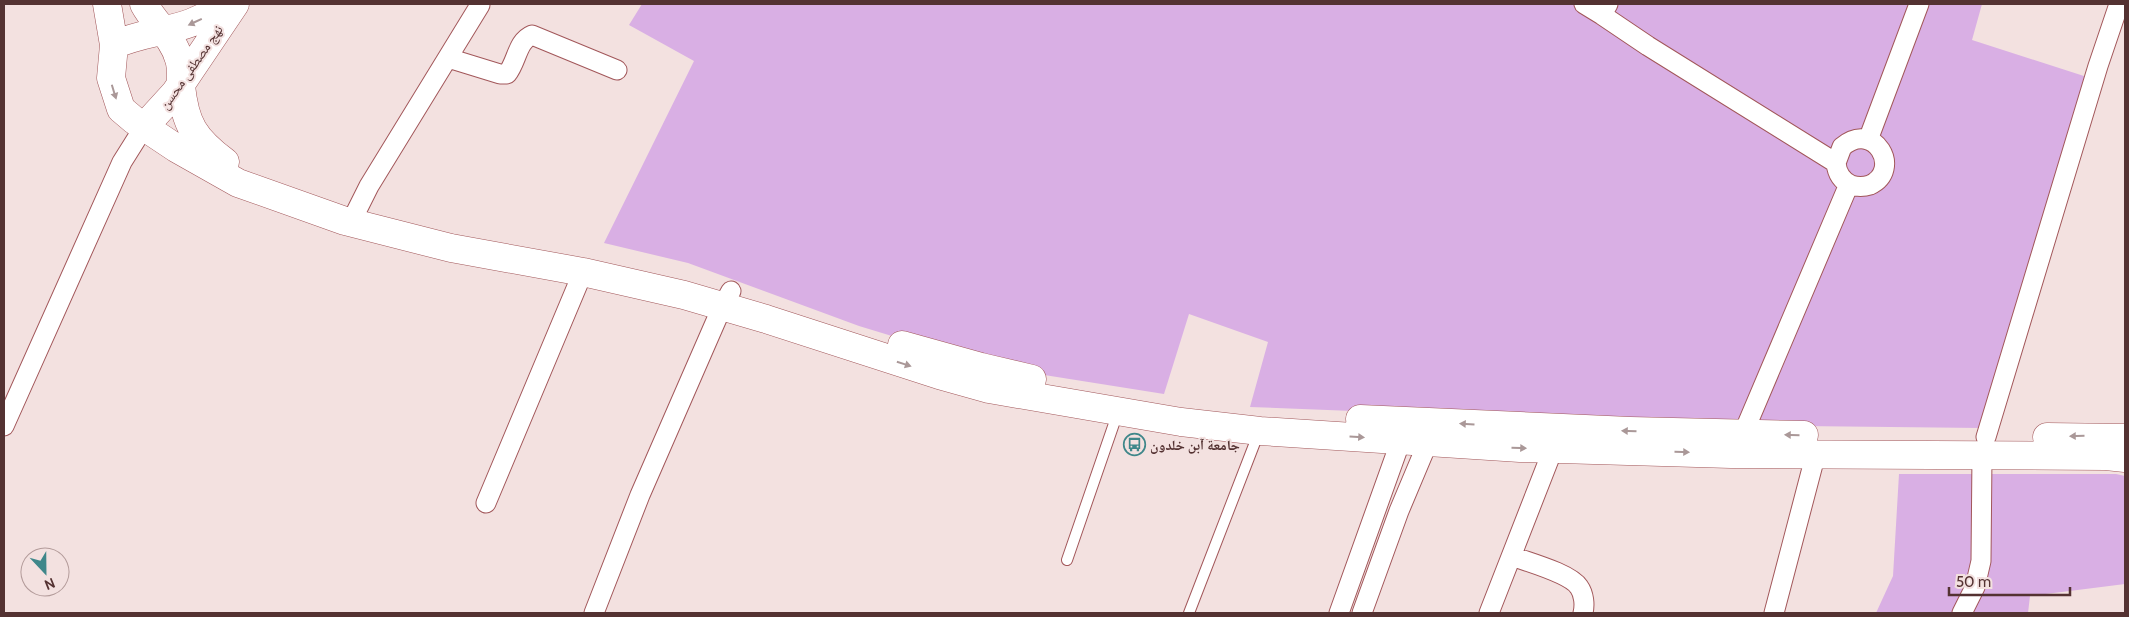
<svg xmlns="http://www.w3.org/2000/svg" width="2129" height="617" font-family="Cabin,'Noto Naskh Arabic',sans-serif">
  <rect width="100%" height="100%" fill="#f3e1e0"/>
  <!-- green -->
  <path fill="#d9afe4" d="M642 4H1982L1972 40 2087 77 1981 428 1713 425 1250 407 1268 342 1189 314 1164 394 994 367 859 326 688 263 604 243 694 61 629 25Z
    M1899 474H2116L2125 476V584L2030 596 2028 613H1876L1893 576Z"/>
  <g fill="none" stroke-linecap="round" stroke-linejoin="round">
    <defs>
      <path id="lane" d="M1067 560 1118 412
        M1189 613 1259 432"/>
      <path id="street" d="M1584 4 1602 15
        M1608 4 1602 15 1648 46 1836 163C1837 173 1842 181 1851 185 1857 187 1864 187 1870 185 1903 170 1874 119 1842 147L1836 163
        M448 58 500 74H507C517 62 517 41 532 35L617 70
        M1868 140 1919 4
        M356 212 369 186 480 5
        M4 426 122 162 144 127
        M1743 434 1849 184
        M1986 437 2098 66 2119 4
        M486 503 583 272
        M1512 556C1527 562 1570 573 1579 587 1584 594 1585 605 1583 613
        M594 613 640 495 722 307 731 291
        M1339 613 1401 440
        M1362 613 1399 511 1428 442
        M1489 613 1557 439
        M1774 613 1816 453
        M1962 613 1975 587 1981 561 1982 455"/>
      <path id="secondary" d="M107 4 114 45 111 78 121 109 134 120 176 148 238 183 345 221 451 248 583 272 684 295 766 319 939 375 989 389 1181 422 1260 431 1520 448 1731 454 2106 456 2125 458
        M144 4C154 23 173 37 179 59 182 67 180 77 181 86 185 124 194 139 225 162
        M114 45C151 28 191 33 222 4
        M144 127 175 93 235 4
        M902 345 981 367 1032 379
        M1360 419 1630 431 1804 435
        M2047 437 2125 438"/>
    </defs>
    <!-- lane casing -->
    <use href="#lane" stroke="#a2575a" stroke-width="12"/>
    <!-- street casing -->
    <use href="#street" stroke="#a2575a" stroke-width="21"/>
    <!-- secondary casing -->
    <use href="#secondary" stroke="#a2575a" stroke-width="29"/>
    <!-- lane -->
    <use href="#lane" stroke="#fff" stroke-width="10"/>
    <!-- street -->
    <use href="#street" stroke="#fff" stroke-width="19"/>
    <!-- secondary -->
    <use href="#secondary" stroke="#fff" stroke-width="28"/>
  </g>
  <!-- one-way arrows -->
  <defs><path id="oneway-solid" d="M-6-.8H1V-3.2L6.5 0L1 3.2V.8H-6Z" transform="scale(1.25)"/></defs>
  <g fill="#aa9898">
    <use href="#oneway-solid" transform="translate(195 22) rotate(155)"/>
    <use href="#oneway-solid" transform="translate(114 92) rotate(73)"/>
    <use href="#oneway-solid" transform="translate(904 364) rotate(18)"/>
    <use href="#oneway-solid" transform="translate(1467 424) rotate(-177)"/>
    <use href="#oneway-solid" transform="translate(1629 431) rotate(-178)"/>
    <use href="#oneway-solid" transform="translate(1792 435) rotate(-179)"/>
    <use href="#oneway-solid" transform="translate(2077 436) rotate(179)"/>
    <use href="#oneway-solid" transform="translate(1357 437) rotate(4)"/>
    <use href="#oneway-solid" transform="translate(1519 448) rotate(2)"/>
    <use href="#oneway-solid" transform="translate(1682 452) rotate(1)"/>
  </g>
  <!-- icons -->
  <defs>
    <symbol id="bus-ring" viewBox="-11 -11 22 22"><circle r="9.5" fill="#f3e1e0" stroke="#3f878a" stroke-width="1.5"/><path d="M-5-6H5V4H4V6H2V4H-2V6H-4V4H-5ZM-3.5-4V0h7V-4ZM-3.5 1.2v1.5H-2V1.2ZM2 1.2v1.5H3.5V1.2Z" fill="#3f878a"/></symbol>
  </defs>
  <g fill-rule="evenodd">
    <use href="#bus-ring" x="1122" y="432" width="25" height="25"/>
  </g>
  <g text-anchor="middle" stroke-width="4" stroke-linejoin="round" paint-order="stroke">
    <!-- street labels -->
    <g font-size="14" fill="#543232" stroke="#f3e1e0">
      <text transform="translate(191 67) rotate(-55)" y="5">نهج مصطفى محسن</text>
    </g>
    <!-- poi labels -->
    <g font-size="14" font-weight="bold" fill="#543232" stroke="#f3e1e0" text-anchor="start">
      <text x="1150" y="450">جامعة آبن خلدون</text>
    </g>
  </g>
  <!-- border -->
  <rect width="2129" height="617" fill="none" stroke="#543232" stroke-width="10"/>
  <!-- north arrow -->
  <g transform="translate(45 572) rotate(158)"><circle r="24" fill="#f3e1e0" stroke="#b39b9a"/>
  <path d="M0-4L9 19L0 12L-9 19Z" fill="#3f878a"/>
  <text y="-8" font-size="14" font-weight="bold" text-anchor="middle" fill="#543232">N</text>
  </g>
  <!-- scale -->
  <path d="M1949 587v8h121v-8" fill="none" stroke="#543232" stroke-width="2.5"/>
  <text x="1956" y="587" font-size="15" fill="#543232" stroke="#f3e1e0" stroke-width="4" paint-order="stroke">50 m</text>
</svg>
